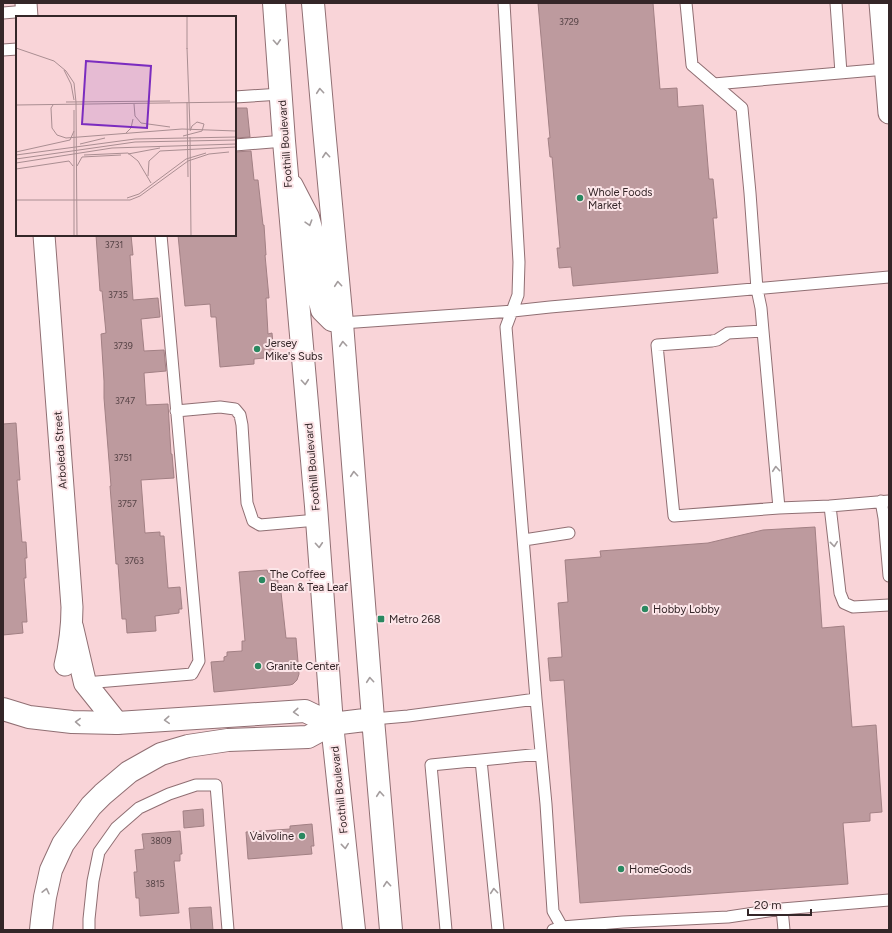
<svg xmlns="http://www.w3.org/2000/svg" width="892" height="933" font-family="Figtree,sans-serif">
  <rect width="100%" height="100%" fill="#f9d4d8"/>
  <!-- building -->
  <path fill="#bd9a9e" stroke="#a28084" d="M538 3H653L660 89 677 88 678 107 703 105 709 179H713L717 218H713L718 273 573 286 571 267 559 268 557 248H560L552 157H550L548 138H550Z
    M235 108H247L250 137 235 138Z
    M251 151 254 180H258L263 225H264L266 255H265L269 298H266L268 334 272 333 274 357 254 359V364L220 367 216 317H211L210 304 185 306 178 235H235V152Z
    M96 235H131L133 255H130L133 300 158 298 160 317 141 319 144 351 164 350 166 371 144 373 146 405 168 404 171 454H172L174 478 141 480 145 533 160 532V536H164L168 588 180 587 182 609H179V613L155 616 156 631 127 633 126 619H122L118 564H116L110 486H111L104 398V381L101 334 106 333 102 291H100Z
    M16 423 20 480H17L22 542H26L27 558H25L26 578H24L27 622H22L23 633 3 635V424Z
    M815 527 822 628 844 626 852 727 876 725 882 812 870 813V821L843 823 848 884 580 903 564 680 550 681 548 658 562 657 558 603 568 602 565 560 601 557 600 551 708 543 763 530Z
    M267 570 268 573 277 572 279 593 281 592 286 638H296L299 674 297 680 293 684 290 685 214 692 211 662 224 661V657L227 656V652L242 651V641H245L239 572Z
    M203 809 204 826 184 828 183 811Z
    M312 824 314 846H311L312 854 248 859 246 832 290 829V826Z
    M180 831 182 854H180V861H174L179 913 140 916 139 898H136L134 872H137L135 850 144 849 142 834Z
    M211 907 213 930H191L189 908Z"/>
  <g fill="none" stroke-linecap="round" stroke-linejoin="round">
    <defs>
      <path id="lane" d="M504 3 519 262 518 295 506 327 536 699 546 804 553 911 562 927V930
        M686 3 692 65 742 108 750 193 757 289 761 308 763 331 728 333 717 340 712 341 657 345 674 516 779 508 830 506 889 501
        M836 3 841 73
        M3 13 27 11
        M3 50 17 49
        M714 84 886 69
        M235 97 281 94
        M235 145 284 141
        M342 323 513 311 550 307 889 277
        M763 331 779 508
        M176 411 220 407 235 409 240 415 242 425 247 503 253 521 260 525 317 520
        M881 501 884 518 889 576
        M830 506 840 593 844 603 853 607 889 605
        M524 540 569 533
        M85 683 192 674 199 661 161 235
        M373 719 408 716 536 699
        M481 760 498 930
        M782 909 784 930
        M89 930V919L93 881 99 852 116 828 139 808 169 794 196 785H216L228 930
        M446 930 431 765 541 754
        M553 930 562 927 623 922 728 917 782 909 889 900"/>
      <path id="street" d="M26 3 27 17
        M880 3 889 113
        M44 235 72 607C72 629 70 644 65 665"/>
      <path id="primary" d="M274 3 284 141 316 506 332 724 354 930
        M313 3 324 129 342 323 373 719 391 930
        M292 186 308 217 312 232 317 289 322 310 332 320 342 323
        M72 627 85 683 117 723 305 711 332 724 373 719"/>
      <path id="highway" d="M3 709 29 717 72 722 117 723
        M41 930 42 920 45 897 51 870 63 844 91 806 103 794 129 772 161 754 188 746 228 740 308 737 332 724"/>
    </defs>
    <!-- lane casing -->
    <use href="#lane" stroke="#906f73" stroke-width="13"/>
    <!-- street casing -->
    <use href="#street" stroke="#906f73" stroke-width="23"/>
    <!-- primary casing -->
    <use href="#primary" stroke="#906f73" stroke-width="24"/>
    <!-- highway casing -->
    <use href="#highway" stroke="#906f73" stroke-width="24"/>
    <!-- lane -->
    <use href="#lane" stroke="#fff" stroke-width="11"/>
    <!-- street -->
    <use href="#street" stroke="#fff" stroke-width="21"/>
    <!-- primary -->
    <use href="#primary" stroke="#fff" stroke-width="22"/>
    <!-- highway -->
    <use href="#highway" stroke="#fff" stroke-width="22"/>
  </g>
  <!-- one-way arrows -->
  <defs><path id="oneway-chevron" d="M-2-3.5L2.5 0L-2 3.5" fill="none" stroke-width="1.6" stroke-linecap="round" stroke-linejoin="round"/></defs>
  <g stroke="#a49d9e">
    <use href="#oneway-chevron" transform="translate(277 42) rotate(86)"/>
    <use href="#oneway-chevron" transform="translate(320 91) rotate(-95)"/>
    <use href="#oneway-chevron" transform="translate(326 155) rotate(-95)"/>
    <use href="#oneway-chevron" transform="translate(309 223) rotate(73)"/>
    <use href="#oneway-chevron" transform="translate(338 284) rotate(-95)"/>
    <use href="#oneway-chevron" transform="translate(343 344) rotate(-95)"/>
    <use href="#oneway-chevron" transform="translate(305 382) rotate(85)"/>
    <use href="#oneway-chevron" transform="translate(776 469) rotate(-95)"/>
    <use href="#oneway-chevron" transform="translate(354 474) rotate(-95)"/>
    <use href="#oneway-chevron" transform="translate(834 544) rotate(84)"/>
    <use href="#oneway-chevron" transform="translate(319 545) rotate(86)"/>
    <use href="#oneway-chevron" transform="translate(370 680) rotate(-95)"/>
    <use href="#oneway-chevron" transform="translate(296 712) rotate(176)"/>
    <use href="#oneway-chevron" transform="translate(167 720) rotate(176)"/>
    <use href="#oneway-chevron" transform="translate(78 722) rotate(-178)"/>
    <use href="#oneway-chevron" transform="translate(380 794) rotate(-95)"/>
    <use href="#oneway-chevron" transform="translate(345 846) rotate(84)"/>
    <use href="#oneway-chevron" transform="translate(387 884) rotate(-95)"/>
    <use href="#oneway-chevron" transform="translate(46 891) rotate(-77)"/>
    <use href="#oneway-chevron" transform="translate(494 891) rotate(-95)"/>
  </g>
  <!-- markers -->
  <g fill="#2a8860" stroke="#fce5e8" stroke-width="1.5">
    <circle cx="580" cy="198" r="4"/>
    <circle cx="257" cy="349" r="4"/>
    <circle cx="262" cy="580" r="4"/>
    <circle cx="645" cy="609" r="4"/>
    <rect x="377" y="615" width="8" height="8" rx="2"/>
    <circle cx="258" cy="666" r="4"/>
    <circle cx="302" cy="836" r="4"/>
    <circle cx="621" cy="869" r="4"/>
  </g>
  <g text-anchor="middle" stroke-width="4" stroke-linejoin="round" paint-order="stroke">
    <!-- number labels -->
    <g font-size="9" fill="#564346">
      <text x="569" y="25">3729</text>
      <text x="114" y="248">3731</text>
      <text x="118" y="298">3735</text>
      <text x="123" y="349">3739</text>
      <text x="125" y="404">3747</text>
      <text x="123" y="461">3751</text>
      <text x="127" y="507">3757</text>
      <text x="134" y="564">3763</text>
      <text x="161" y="844">3809</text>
      <text x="155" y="887">3815</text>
    </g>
    <!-- street labels -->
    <g font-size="11" fill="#342628" stroke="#fce5e8">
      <text transform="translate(285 144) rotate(-94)" y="4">Foothill Boulevard</text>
      <text transform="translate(60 450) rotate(-94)" y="4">Arboleda Street</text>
      <text transform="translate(312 467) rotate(-95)" y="4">Foothill Boulevard</text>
      <text transform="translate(339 790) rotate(-96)" y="4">Foothill Boulevard</text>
    </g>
    <!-- poi labels -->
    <g font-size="11" fill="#342628" stroke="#fce5e8" text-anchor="start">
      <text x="588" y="196">Whole Foods<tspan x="588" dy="13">Market</tspan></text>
      <text x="265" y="347">Jersey<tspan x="265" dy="13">Mike's Subs</tspan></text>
      <text x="270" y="578">The Coffee<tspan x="270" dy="13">Bean &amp; Tea Leaf</tspan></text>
      <text x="653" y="613">Hobby Lobby</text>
      <text x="389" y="623">Metro 268</text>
      <text x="266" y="670">Granite Center</text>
      <text x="294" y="840" text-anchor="end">Valvoline</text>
      <text x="629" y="873">HomeGoods</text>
    </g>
  </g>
  <!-- overview -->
  <g transform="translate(16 16)">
    <rect width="220" height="220" fill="#f9d4d8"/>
    <path fill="none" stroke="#aa8e92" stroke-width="1" d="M171 0V33M0 32 38 45 50 55 58 67 60 86 61 220M171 32 174 113M48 54 55 68 58 84M50 86 154 85M171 86 172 161M118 88 119 100 125 107 154 111M0 89 220 86M37 89 35 92 36 112 41 119 50 122 166 113 220 115M58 94V220M110 117 115 112 117 103M167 120 186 115 188 108 181 106 176 110 174 115M174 121 175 220M64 128 89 122M0 136 54 124 58 115M112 138 144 132M0 139 119 123 220 121M68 139 112 137 122 145 135 167M0 143 119 126 220 124M0 147 96 132 220 128M61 150 66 141 105 139M0 153 53 145 57 150M132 160 133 145 144 135 220 131M111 182 123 178 170 143 190 137M0 184H114L124 180 172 145 193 138 213 136"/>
    <path fill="#7b2cbf" fill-opacity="0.15" stroke="#7b2cbf" stroke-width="2" d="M70 45 135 50 131 112 66 108Z"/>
    <rect width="220" height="220" fill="none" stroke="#342628" stroke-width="2"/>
  </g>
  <!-- border -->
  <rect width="892" height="933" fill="none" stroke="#342628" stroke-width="8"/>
  <!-- scale -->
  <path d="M748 909v6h63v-6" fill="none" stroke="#342628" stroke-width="2"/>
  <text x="754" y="909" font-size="12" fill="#342628" stroke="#fce5e8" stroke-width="3" paint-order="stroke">20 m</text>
</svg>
